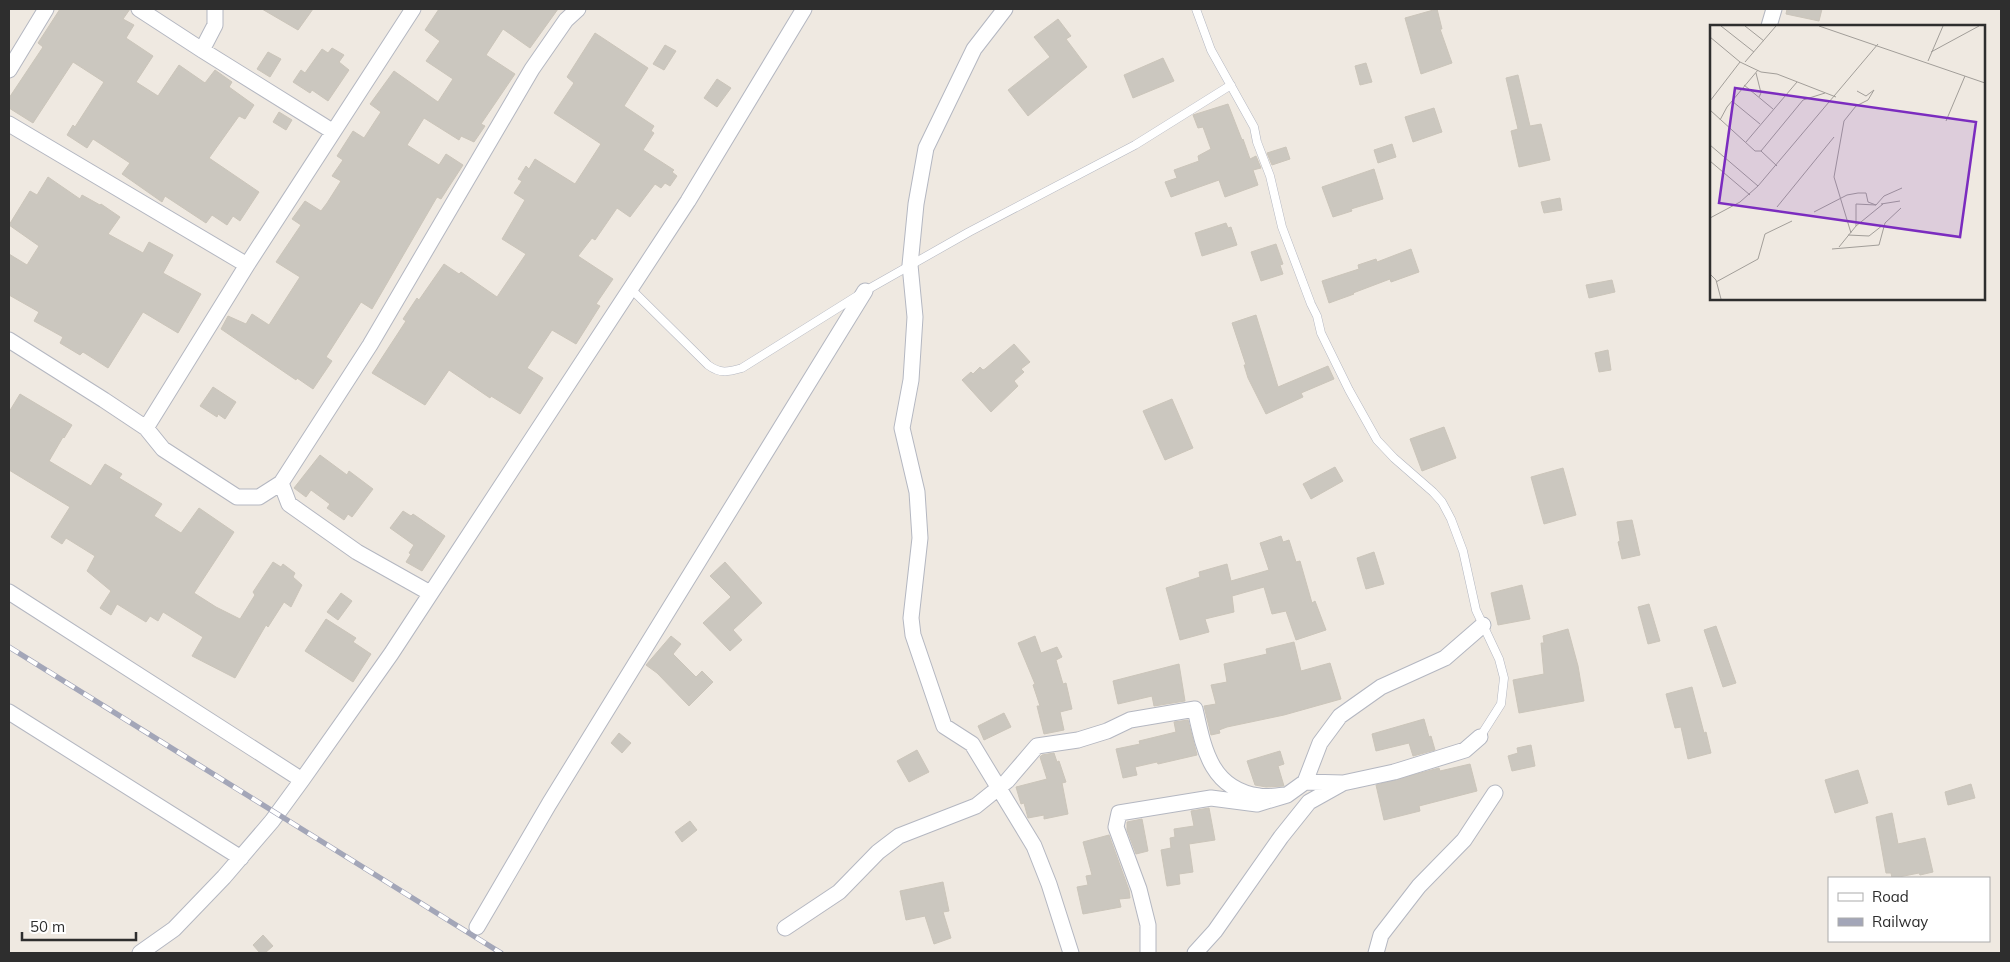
<svg xmlns="http://www.w3.org/2000/svg" width="2010" height="962" font-family="Mulish,sans-serif">
  <rect width="100%" height="100%" fill="#efe9e1"/>
  <!-- building -->
  <path fill="#cbc7bf" stroke="#cbc5ba" d="M60 9H130L123 19 134 25 126 38 153 56 136 82 158 96 179 65 205 83 215 70 232 82 229 87 254 105 245 119 239 116 209 158 259 192 240 221 233 216 227 225 212 215 206 223 165 196 162 202 122 174 130 163 93 139 87 148 67 135 73 125 75 127 104 82 73 62 33 123 9 108V98L43 47 38 43Z
    M262 9H313L298 30Z
    M439 9H558L530 48 503 29 486 55 515 74 481 124 485 126 474 142 461 136 459 140 424 118 407 145 439 165 446 154 463 165 441 199 437 197 372 309 361 302 326 357 332 361 313 389 297 378 296 380 221 329 228 316 246 324 252 314 269 325 300 277 276 262 301 225 292 219 305 201 321 211 327 203 341 181 332 176 343 160 337 156 353 131 364 138 381 112 370 104 394 71 438 102 453 79 426 61 440 41 425 30Z
    M1437 9 1442 29H1440L1452 63 1421 74 1405 18Z
    M1787 9H1822L1819 21 1786 14Z
    M1058 19 1071 36 1066 39 1087 67 1028 116 1008 90 1050 57 1034 37Z
    M595 33 648 68 624 106 654 126 651 131 654 133 643 150 674 170 672 172 677 176 670 186 665 183 661 188 655 184 630 217 617 208 595 240 592 238 578 256 613 279 596 304 600 306 576 344 552 330 527 368 543 378 520 414 491 396 490 398 449 370 425 405 372 373 406 321 403 319 417 298 419 300 444 264 459 274 461 272 497 297 526 254 502 239 525 200 514 193 522 181 518 179 526 166 529 169 535 159 575 184 601 144 554 113 574 83 567 77Z
    M665 45 676 51 664 70 653 64Z
    M332 48 344 55 339 62 349 70 328 101 312 90 310 93 293 82 301 70 305 73 322 49 328 53Z
    M268 52 281 59 270 77 257 69Z
    M1163 58 1174 81 1133 98 1124 75Z
    M1366 63 1372 82 1360 85 1355 66Z
    M1518 75 1530 126 1541 124 1550 160 1519 167 1511 131 1518 129 1506 78Z
    M717 79 731 88 717 107 704 98Z
    M1228 104 1242 140 1243 139 1250 159 1256 156 1261 168 1253 170 1258 185 1225 197 1219 180 1171 197 1165 182 1177 178 1174 170 1199 161 1198 156 1211 149 1203 127 1198 128 1193 115Z
    M1434 108 1442 132 1413 142 1405 117Z
    M279 112 292 120 286 130 273 122Z
    M1392 144 1396 157 1378 163 1374 150Z
    M1286 147 1290 159 1272 165 1267 153Z
    M1374 169 1383 199 1351 209 1352 211 1333 217 1322 187Z
    M48 177 80 199 82 195 100 205 101 204 120 217 108 234 143 253 149 242 173 255 163 273 201 294 178 333 143 312 108 368 83 352 80 355 60 343 63 337 34 321 39 312 9 295V254L27 265 39 246 9 225 30 191 37 195Z
    M1560 198 1562 210 1544 213 1541 202Z
    M1226 223 1228 228 1231 227 1237 245 1202 256 1195 233Z
    M1276 244 1283 264 1280 265 1283 274 1261 281 1251 252Z
    M1411 249 1419 272 1391 282 1390 279 1353 293 1354 294 1329 303 1322 281 1359 269 1358 265 1376 259 1377 262Z
    M1612 280 1615 292 1589 298 1586 285Z
    M1256 315 1278 387 1328 366 1334 379 1301 393 1303 397 1266 414 1248 378 1244 365H1246L1232 323Z
    M1014 344 1030 362 1021 369 1024 372 1014 381 1018 386 991 412 962 380 971 372 973 374 980 367 983 370 985 369Z
    M1608 350 1611 370 1599 372 1595 353Z
    M213 387 236 402 225 419 218 414 217 417 200 406Z
    M20 394 72 425 64 438 63 437 49 461 91 486 105 464 122 474 119 478 162 504 154 516 181 533 199 508 234 532 194 593 216 607 240 619 255 595 253 592 273 562 281 567 283 564 295 573 293 577 302 585 291 607 284 602 268 627 266 625 235 678 192 656 203 637 163 612 158 621 150 616 146 622 117 604 111 615 100 608 111 591 87 571 95 556 66 538 62 544 51 537 70 507 9 470V412Z
    M1172 399 1193 448 1165 460 1143 411Z
    M1444 427 1456 458 1422 471 1410 439Z
    M320 455 347 475 349 471 373 489 352 517 348 514 344 520 327 508 330 504 311 490 306 497 294 488Z
    M1335 467 1343 481 1311 499 1303 484Z
    M1563 468 1576 515 1544 524 1531 477Z
    M403 511 411 516 413 514 445 536 422 571 406 562 411 554 409 553 414 545 390 528Z
    M1632 520 1640 555 1622 559 1618 542 1620 541 1617 522Z
    M1281 536 1283 542 1289 540 1296 562 1300 561 1312 603 1315 601 1326 630 1296 640 1286 611 1272 614 1264 587 1232 596 1234 612 1205 619 1209 632 1180 640 1166 588 1200 577 1199 572 1227 564 1231 581 1269 570 1260 543Z
    M1374 552 1384 584 1366 589 1357 558Z
    M725 562 762 603 733 630 742 640 730 651 703 623 731 597 710 576Z
    M1522 585 1530 619 1498 625 1491 593Z
    M341 593 352 601 338 620 327 612Z
    M1649 604 1660 641 1648 644 1638 607Z
    M326 619 356 638 353 642 371 654 353 682 305 651Z
    M1716 626 1736 683 1723 687 1704 630Z
    M1568 629 1578 666 1584 701 1519 713 1513 680 1544 674 1541 643H1544L1543 636Z
    M671 636 681 644 673 654 696 677 702 671 713 682 689 706 657 673 646 665Z
    M1035 636 1041 653 1057 647 1062 657 1056 660 1063 684 1066 683 1072 709 1060 712 1064 730 1044 734 1037 706H1040L1033 685 1035 684 1018 643Z
    M1294 642 1301 671 1330 663 1341 699 1284 715 1227 727 1219 730 1220 733 1211 735 1204 706 1216 704 1211 685 1227 682 1224 664 1267 654 1266 649Z
    M1179 664 1185 701 1154 706 1152 696 1118 704 1113 681Z
    M1692 687 1704 733 1706 732 1711 753 1688 759 1681 727 1675 728 1666 694Z
    M1004 713 1011 727 984 740 978 726Z
    M1424 719 1429 737 1431 736 1435 750 1413 756 1409 743 1376 751 1372 734Z
    M1188 720 1197 755 1158 764 1157 762 1135 767 1137 775 1123 778 1116 749 1140 744 1139 741 1176 732 1174 722Z
    M619 733 631 743 622 753 611 743Z
    M1531 745 1535 766 1512 771 1508 756 1518 753 1517 748Z
    M917 750 929 772 909 782 897 761Z
    M1280 751 1284 764 1278 766 1284 786 1266 787 1255 785 1247 761Z
    M1054 753 1057 762 1059 761 1066 782 1062 783 1068 814 1044 819V815L1028 818 1024 803 1021 804 1016 787 1047 779 1040 757 1042 755Z
    M1470 764 1477 791 1419 806 1420 811 1384 820 1376 785 1439 768 1440 771Z
    M1858 770 1868 803 1835 813 1825 780Z
    M1971 784 1975 798 1948 805 1945 792Z
    M1209 808 1215 840 1189 844 1193 872 1179 874 1180 884 1167 886 1161 850 1171 848 1170 838 1175 837 1174 829 1194 826 1191 811Z
    M1892 813 1898 844 1925 838 1933 872 1920 875 1919 873 1894 878H1892L1891 873H1886L1876 817Z
    M1142 819 1148 851 1136 854 1127 830V822Z
    M690 821 697 830 682 842 675 832Z
    M1109 835 1129 890 1130 898 1119 899 1121 907 1083 914 1077 887 1088 885 1086 876 1092 875 1083 842Z
    M943 882 949 911 943 912 951 938 934 944 925 916 906 920 900 891Z
    M263 935 273 946 265 953H260L253 945Z"/>
  <g fill="none" stroke-linecap="round" stroke-linejoin="round">
    <defs>
      <path id="lane" d="M1196 9 1211 50 1254 127 1257 142 1270 176 1282 227 1311 304 1317 316 1321 333 1349 390 1377 440 1394 458 1433 492 1442 502 1451 519 1463 551 1476 610 1499 659 1504 678 1501 704 1480 737
        M630 288 708 365C720 374 728 372 742 368L865 291 969 232 1135 145 1231 85"/>
      <path id="street" d="M139 9 202 50 332 131
        M1005 9 974 49 926 148 916 204 910 265 915 317 911 380 902 428 917 492 920 538 911 618 913 635 944 726 972 744 1034 846 1049 884 1071 953
        M1769 26 1774 9
        M202 50 215 25V9
        M9 70 46 9
        M9 124 247 265
        M9 340 104 400 146 428 163 449 237 497H259L281 483 370 345 532 69 566 20 578 9
        M146 428 247 265 413 9
        M281 483 289 504 357 552 430 593
        M9 592 302 780
        M9 712 241 858
        M1305 782 1343 783 1394 772 1465 750 1480 737
        M477 927 549 804 865 291
        M785 928 839 892 878 852 899 836 976 806 1007 781 1037 746 1078 740 1107 731 1130 720 1195 709C1204 750 1211 789 1259 796 1268 798 1278 795 1287 795
        M140 953 174 929 224 877 272 821 302 780 391 654 688 201 804 9
        M1148 953V925L1139 889 1116 827 1119 813 1211 798 1257 804 1287 795 1305 782 1320 743 1340 716 1381 687 1445 658 1483 625
        M1195 953 1215 931 1281 837 1309 802 1343 783
        M1376 953 1381 935 1419 886 1464 840 1495 793"/>
    </defs>
    <!-- lane casing -->
    <use href="#lane" stroke="#b4b7c1" stroke-width="9"/>
    <!-- street casing -->
    <use href="#street" stroke="#b4b7c1" stroke-width="17"/>
    <!-- lane -->
    <use href="#lane" stroke="#fff" stroke-width="8"/>
    <!-- street -->
    <use href="#street" stroke="#fff" stroke-width="15"/>
    <defs>
      <path id="rail" d="M9 647 501 953"/>
    </defs>
    <!-- rail casing -->
    <use href="#rail" stroke="#a3a6b8" stroke-width="5.5"/>
    <!-- rail -->
    <use href="#rail" stroke="#fff" stroke-width="4" stroke-dasharray="11" stroke-linecap="butt"/>
  </g>
  <!-- overview -->
  <g transform="translate(1710 25)">
    <rect width="275" height="275" fill="#efe9e1"/>
    <path fill="none" stroke="#a29e99" stroke-width="1" d="M11 1 44 27M35 1 54 16M109 1 275 58M0 12 30 37 51 47 67 49 126 72M221 27 269 1M218 36 233 1M35 37 66 1M46 48 51 68 49 72M34 60 63 84M0 76 30 37M22 76 50 99M0 85 45 126H51M10 95 17 82 48 45M236 96 255 51M36 117 87 57M0 120 48 161M51 126 93 75 115 68M51 126 67 141M0 136 40 170M171 179 190 176M67 182 124 112M104 187 137 170 148 168H156L158 177 166 180M0 193 30 177 48 161 168 19M146 201V179L166 180 174 171 192 163M141 208 124 152 134 96 146 81 158 75 164 65 156 71 147 66M138 210 159 211 173 200M129 222 146 201 173 179M122 224 169 220 175 198 191 183M0 249 6 255 11 274M6 257 48 234 55 209 82 196"/>
    <path fill="#7b2cbf" fill-opacity="0.15" stroke="#7b2cbf" stroke-width="2.5" d="M25 63 266 97 250 212 9 178Z"/>
    <rect width="275" height="275" fill="none" stroke="#2e2e2e" stroke-width="2.5"/>
  </g>
  <!-- border -->
  <rect width="2010" height="962" fill="none" stroke="#2e2e2e" stroke-width="20"/>
  <!-- legend -->
  <rect x="1828" y="877" width="162" height="65" fill="#ffffff" stroke="#ababab"/>
  <rect x="1838" y="893" width="25" height="8" fill="#ffffff" stroke="#ababab"/>
  <text x="1872" y="902" font-size="15" fill="#2e2e2e">Road</text>
  <rect x="1838" y="918" width="25" height="8" fill="#a3a6b8" stroke="#ababab"/>
  <text x="1872" y="927" font-size="15" fill="#2e2e2e">Railway</text>
  <!-- scale -->
  <path d="M22 932v8h114v-8" fill="none" stroke="#2e2e2e" stroke-width="2.5"/>
  <text x="30" y="932" font-size="15" fill="#2e2e2e" stroke="#ffffff" stroke-width="4" paint-order="stroke">50 m</text>
</svg>
